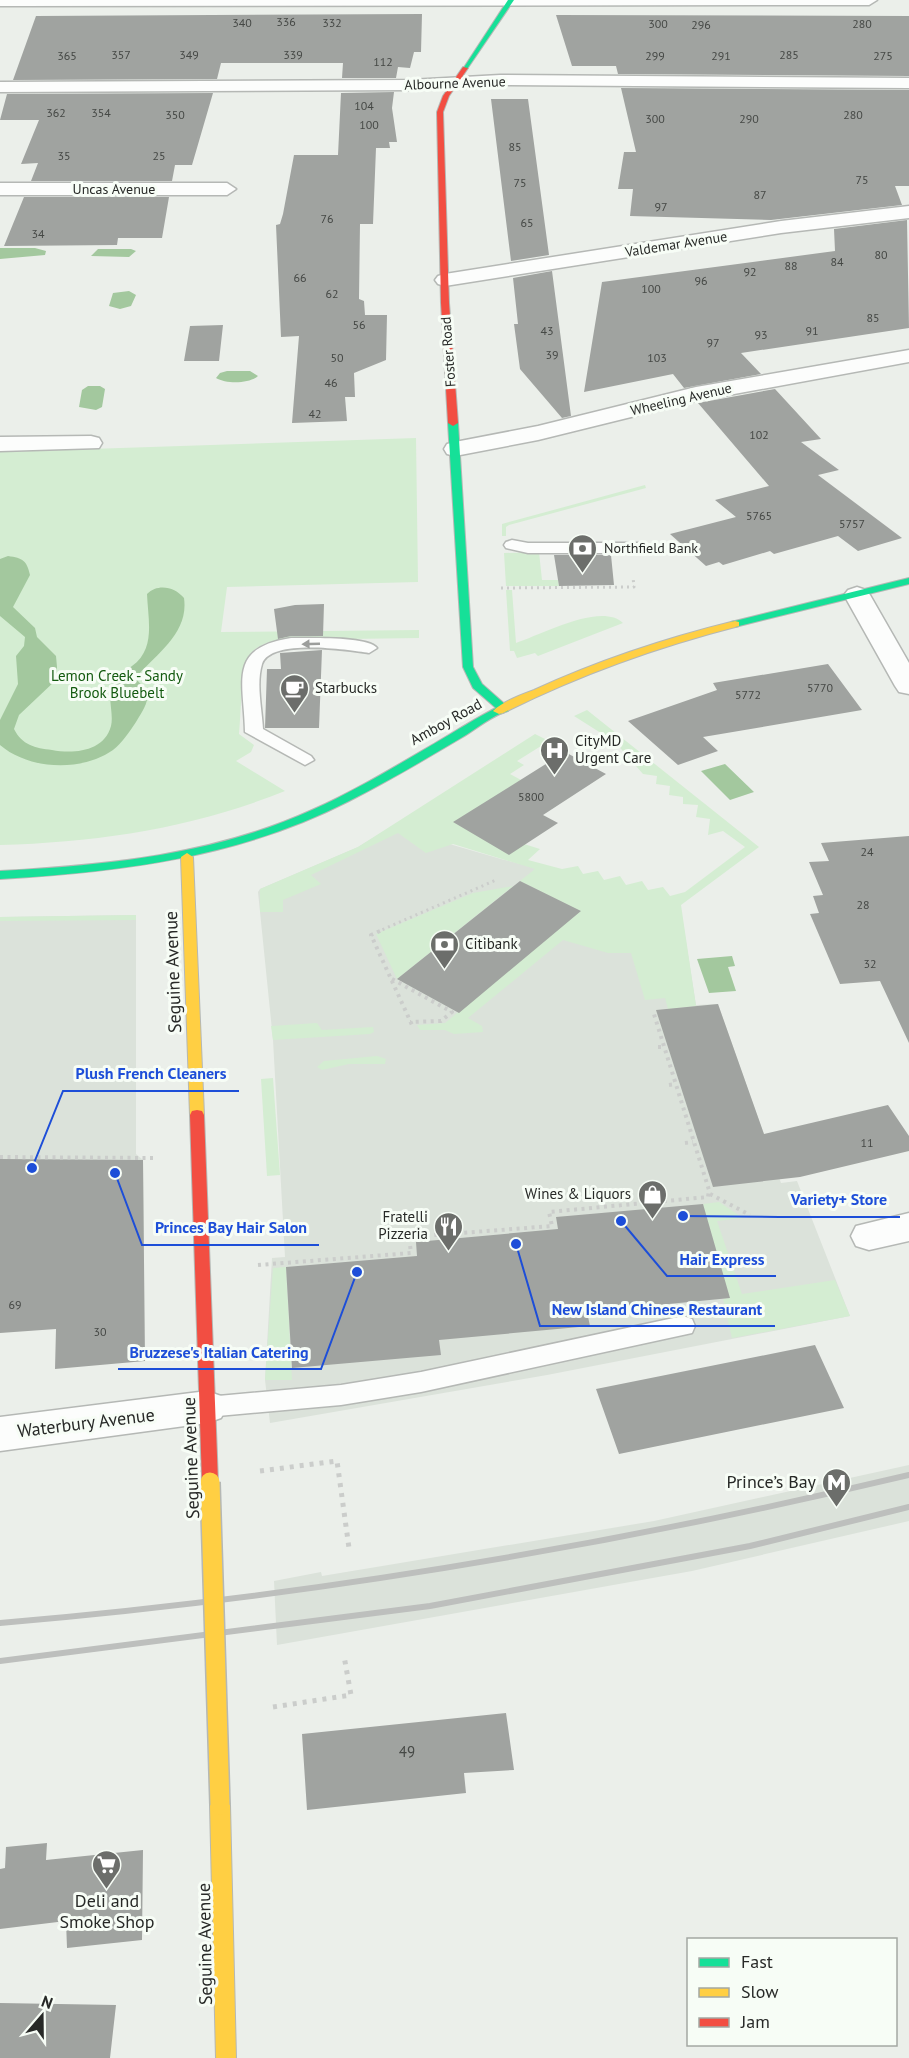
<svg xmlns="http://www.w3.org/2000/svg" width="909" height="2058" font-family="'PT Sans',sans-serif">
  <rect width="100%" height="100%" fill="#ebefea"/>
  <!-- built -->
  <path fill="#dbe2da" d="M391 827 501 859 680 904 696 1005 718 1004 781 1183 797 1181 850 1316 547 1375 270 1423 265 1380 272 1258 285 1257 273 1040 258 892 260 889 358 847Z
    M136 915V1154L143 1160 144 1242 0 1258V917Z
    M909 1465V1521L692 1571 277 1645 274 1581 321 1572 322 1576 654 1521Z"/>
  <!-- green -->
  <path fill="#d4edd2" d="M416 438 418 582 227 587 221 632 419 630V638L279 640C268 642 258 645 250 654 241 666 241 717 239 734L254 745 251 752 236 761 285 791C193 828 99 842 0 845V452Z
    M645 485 646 488 509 525 506 527V536H502V524Z
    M539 552 542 580H558L559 586H506L504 553Z
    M506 590H512L516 643C541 635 601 602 623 623L538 656 535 653 517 658 514 651H510Z
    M587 710 759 847 681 905 696 1006 668 1009 665 998 645 1000 631 953H608L563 940 468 1018 482 1026 483 1032 454 1034 445 1030H420L417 1025 445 1023 580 911 520 881 535 869 453 844 426 853 398 833 311 875 321 884 283 900V912H260V889L358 847 535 734 549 741 517 761 524 765 510 774 521 780 454 822 540 849 528 860 562 869 578 866 583 874 598 871 604 880 620 876 626 885 642 881 648 890 663 887 670 896 685 892 745 847 723 831 708 835 710 819 696 817 698 805 683 804V797L669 795 670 786 656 784 657 776 643 774 615 742 574 716Z
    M513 886 397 979 376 934 473 893Z
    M136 915V920L0 921V917Z
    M317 1023 322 1030 373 1027 374 1032 370 1034 273 1040 271 1026Z
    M377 1056 386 1059 385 1064H349L322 1070 317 1067 324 1061Z
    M273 1078 280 1175 267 1176 261 1079Z
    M719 1202 743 1218 717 1221 742 1294 835 1280 850 1316 732 1338 723 1299 729 1298 703 1204Z
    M286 1267 292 1380H265L273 1268Z"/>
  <!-- water -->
  <path fill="#a3c89e" d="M0 248H35L46 251 45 255 0 259Z
    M98 249H131L136 251 129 257 91 256Z
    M129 291 136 295 131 306 120 309 109 306 113 293Z
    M227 371H250L258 376C249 384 226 384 216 378L220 373Z
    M88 386H100L105 389 102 407 96 410 79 407 82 390Z
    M8 556C23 558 27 561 30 575L13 607 35 628 37 637 56 656 57 667 56 680 19 715 14 729C22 745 35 748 52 750 73 754 104 752 111 726 114 714 107 697 112 685 115 676 124 672 132 666 156 649 148 620 147 594 158 583 175 587 184 598 189 632 158 653 139 674L137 680 148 692C148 704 142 712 136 722 130 731 122 743 113 750 82 772 29 770 0 745V720L18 684 16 656 24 646 25 637 0 616V559Z
    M725 764 754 792 730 800 701 771Z
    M732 956 735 966 728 967 736 991 709 993 697 959Z"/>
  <!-- building -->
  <path fill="#a0a3a0" d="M422 14 421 52H414L410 68 398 67 396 78H342L343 63H221L217 79 13 80 36 16Z
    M556 15 909 16V76L618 74 616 66H572Z
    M621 88 909 90V186H895L902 205 771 220 630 216 633 189H618L624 152H636Z
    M394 92 392 108 397 142H389L390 148H376L373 224H360L359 299 364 301 365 315H387L386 360 354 373 355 397H345L347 421 292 423 299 336 281 337 276 225 280 224 283 214 294 155H338L341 93Z
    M213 93 192 165H175L172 181H31L38 163 21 164 39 120H0L7 94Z
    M491 99H528L549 255 511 261Z
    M24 197H169L162 238H118L117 245 4 246Z
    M907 220 909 328 741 353 761 374 684 388 673 374 584 392 602 282 835 251 834 229Z
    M552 271 571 416 562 418 520 369 514 324H518L513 278Z
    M223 325 219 361H184L190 326Z
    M775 389 821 439 801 442 839 470 818 475 902 538 858 551 838 536 774 554 770 551 723 565 719 562 706 566 670 534 736 517 715 500 769 486 698 403Z
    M554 555H611L614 585 559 586Z
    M324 604 323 636H291L278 639 274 609 295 605Z
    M322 650 319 728H265L267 669H281L280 653Z
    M828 664 862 710 703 737 718 751 678 765 628 721 717 690 713 683Z
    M565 752 606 774 543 815 558 823 509 855 453 822Z
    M909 836V1043L880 981 840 984 810 914 819 913 813 896 823 895 809 862 829 861 821 843Z
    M520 881 581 911 459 1013 397 979Z
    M718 1004 764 1134 888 1105 909 1136V1151L800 1177 713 1187 656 1010Z
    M0 1159 143 1160 145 1361 55 1369 56 1329 0 1333Z
    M703 1204 730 1298 587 1312 590 1326 439 1340 441 1355 292 1368 286 1267 417 1256 416 1242 558 1229 556 1217Z
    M815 1345 844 1408 619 1454 596 1389Z
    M506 1713 514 1770 464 1773 466 1793 307 1810 302 1734Z
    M47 1843 46 1860 143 1850 142 1940 67 1948 66 1921 0 1929V1869L5 1868 6 1847Z
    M0 2003 116 2005 110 2058H0Z"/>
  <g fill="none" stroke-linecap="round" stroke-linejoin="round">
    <defs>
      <path id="lane" d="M512 540 528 543H642L650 548 642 553H528L506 548 504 545 506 542Z
        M291 638C308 638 368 636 377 648L369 653C348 650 271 638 262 664 256 684 262 709 263 729L311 756 314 760 305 765 245 732C244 681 227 648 291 638Z
        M683 1316 692 1319 695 1326 692 1333 421 1392 341 1405 207 1417 198 1414 194 1407 198 1400 207 1397 341 1385 421 1372Z"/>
      <path id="street" d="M0 0H877L869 5 0 6Z
        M500 75 909 78V88L500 85 410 90 0 92V82L410 80Z
        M0 183H227L236 189 227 195H0Z
        M909 206V218L781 233 445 286 438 284 435 280 438 276 445 274 781 221Z
        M909 350V362L696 401 538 440 455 456 447 454 444 449 447 444 455 442 538 426 696 387Z
        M91 436 99 438 102 443 99 448 0 451V437Z
        M857 587 866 590 870 595 909 663V694L899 692 895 686 844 595 848 590Z
        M909 1213V1241L869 1250 856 1246 851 1236 856 1226Z
        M207 1391 221 1396 227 1407 221 1418 207 1423 0 1451V1417Z"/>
      <path id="fast" d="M508 0H514L467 69H463Z
        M453 420 458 423 473 667 482 684 508 707V711C492 715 475 730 461 738 424 760 387 782 349 801 240 857 121 872 0 879V871C107 865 213 855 312 810 355 791 396 766 437 742 456 731 476 718 496 708L473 688 463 667 448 423Z
        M909 578V584L735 627 730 624 731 622Z"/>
      <path id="slow" d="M735 621 739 622V626C657 647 579 675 503 713L499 714 493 711C503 701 521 695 534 690 599 660 666 638 735 621Z
        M187 853 193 857 204 1115 202 1119H192L190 1115 181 857Z
        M220 1796 227 1799 230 1805 236 2058H216L210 1805 213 1799Z"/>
      <path id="jam" d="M463 67 468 68 449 96 443 112 449 303 458 423 453 426 448 423 441 303 437 112 443 96Z
        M197 1110 202 1111 204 1115 218 1482 216 1487 210 1489 204 1487 202 1482 190 1115 192 1111Z"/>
    </defs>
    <!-- lane casing -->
    <use href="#lane" stroke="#b5b8b5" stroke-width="3"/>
    <!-- street casing -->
    <use href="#street" stroke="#b5b8b5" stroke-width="3"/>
    <!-- fast casing -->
    <use href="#fast" stroke="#b5b8b5" stroke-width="2"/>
    <!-- slow casing -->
    <use href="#slow" stroke="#b5b8b5" stroke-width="2"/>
    <!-- jam casing -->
    <use href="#jam" stroke="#b5b8b5" stroke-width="2"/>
    <!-- path-far2 -->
    <path stroke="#cbcdcb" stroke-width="3" stroke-dasharray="2 4" stroke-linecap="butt" d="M501 588 634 587 633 577
      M377 932 496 880"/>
    <!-- path-far1 -->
    <path stroke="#cbcdcb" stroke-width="4" stroke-dasharray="3 4.5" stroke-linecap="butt" d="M380 931 371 935 412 1025
      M392 979 452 1012 441 1021 410 1022
      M658 1047H664
      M669 1085 676 1084
      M685 1143 693 1142
      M0 1157 154 1158
      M710 1194 750 1215
      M258 1265 411 1253 409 1237 552 1226 549 1212 708 1197 709 1190 653 1011"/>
    <!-- path -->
    <path stroke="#cbcdcb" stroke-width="5" stroke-dasharray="4 6" stroke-linecap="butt" d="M260 1471 337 1461 349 1548
      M273 1707 351 1695 344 1656"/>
    <!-- lane -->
    <use href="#lane" fill="#fcfdfc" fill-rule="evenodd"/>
    <!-- street -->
    <use href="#street" fill="#fcfdfc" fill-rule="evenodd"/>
    <!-- fast -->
    <use href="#fast" fill="#16e098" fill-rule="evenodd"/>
    <!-- slow -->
    <use href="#slow" fill="#ffcf43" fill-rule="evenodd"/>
    <!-- jam -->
    <use href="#jam" fill="#f24e42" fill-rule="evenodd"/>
    <!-- rail -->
    <path stroke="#bdbfbd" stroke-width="6" d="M0 1623C306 1597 610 1546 909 1475
      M0 1661 430 1606 750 1546 909 1507"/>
    <defs>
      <path id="slow-bridge" d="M210 1482 220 1805"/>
    </defs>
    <!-- slow-bridge casing -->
    <use href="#slow-bridge" stroke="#b5b8b5" stroke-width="22" stroke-linecap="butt"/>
    <!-- slow-bridge -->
    <use href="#slow-bridge" stroke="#ffcf43" stroke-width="19"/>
  </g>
  <!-- one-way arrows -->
  <defs><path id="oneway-solid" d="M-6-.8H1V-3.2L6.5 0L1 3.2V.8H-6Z" transform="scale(1.5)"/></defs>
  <use fill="#9c9e9c" href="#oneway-solid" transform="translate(311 644) rotate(178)"/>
  <!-- icons -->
  <defs>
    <symbol id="bank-pin" viewBox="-11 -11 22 30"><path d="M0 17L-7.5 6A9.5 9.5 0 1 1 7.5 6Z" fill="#6c6e6b" stroke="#f7fdf6"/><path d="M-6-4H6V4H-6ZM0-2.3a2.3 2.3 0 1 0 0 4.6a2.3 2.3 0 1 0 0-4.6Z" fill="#fff"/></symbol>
    <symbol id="cafe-pin" viewBox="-11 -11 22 30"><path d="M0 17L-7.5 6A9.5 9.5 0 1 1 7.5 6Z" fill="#6c6e6b" stroke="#f7fdf6"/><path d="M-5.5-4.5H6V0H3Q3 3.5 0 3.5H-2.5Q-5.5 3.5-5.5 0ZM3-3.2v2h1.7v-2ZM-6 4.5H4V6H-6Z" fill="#fff"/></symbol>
    <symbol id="hospital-pin" viewBox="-11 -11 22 30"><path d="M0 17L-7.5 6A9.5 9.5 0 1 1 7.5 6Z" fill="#6c6e6b" stroke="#f7fdf6"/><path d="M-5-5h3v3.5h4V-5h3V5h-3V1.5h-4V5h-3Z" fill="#fff"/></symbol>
    <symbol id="shop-pin" viewBox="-11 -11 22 30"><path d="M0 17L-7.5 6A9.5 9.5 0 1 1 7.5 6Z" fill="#6c6e6b" stroke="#f7fdf6"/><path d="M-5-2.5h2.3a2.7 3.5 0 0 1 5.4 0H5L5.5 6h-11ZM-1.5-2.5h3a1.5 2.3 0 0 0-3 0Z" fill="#fff"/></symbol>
    <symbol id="restaurant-pin" viewBox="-11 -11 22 30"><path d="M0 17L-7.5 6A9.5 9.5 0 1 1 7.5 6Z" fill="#6c6e6b" stroke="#f7fdf6"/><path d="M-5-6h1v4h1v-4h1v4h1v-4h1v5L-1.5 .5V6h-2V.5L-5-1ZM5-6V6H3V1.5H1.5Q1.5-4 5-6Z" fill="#fff"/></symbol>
    <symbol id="metro-pin" viewBox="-11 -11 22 30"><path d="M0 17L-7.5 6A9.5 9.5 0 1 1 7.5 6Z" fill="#6c6e6b" stroke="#f7fdf6"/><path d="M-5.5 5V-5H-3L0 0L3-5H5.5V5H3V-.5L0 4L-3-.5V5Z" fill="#fff"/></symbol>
    <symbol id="supermarket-pin" viewBox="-11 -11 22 30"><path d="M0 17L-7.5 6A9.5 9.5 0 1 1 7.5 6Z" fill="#6c6e6b" stroke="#f7fdf6"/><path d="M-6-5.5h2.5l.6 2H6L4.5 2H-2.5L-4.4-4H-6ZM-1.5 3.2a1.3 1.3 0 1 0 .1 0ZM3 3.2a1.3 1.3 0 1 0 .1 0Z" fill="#fff"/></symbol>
  </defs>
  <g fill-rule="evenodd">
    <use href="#bank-pin" x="566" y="532" width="33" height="45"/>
    <use href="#cafe-pin" x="278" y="672" width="33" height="45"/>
    <use href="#hospital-pin" x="538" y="734" width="33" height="45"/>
    <use href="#bank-pin" x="428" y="928" width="33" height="45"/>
    <use href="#shop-pin" x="636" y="1178" width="33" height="45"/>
    <use href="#restaurant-pin" x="432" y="1210" width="33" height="45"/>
    <use href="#metro-pin" x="820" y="1466" width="33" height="45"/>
    <use href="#supermarket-pin" x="90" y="1848" width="33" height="45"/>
  </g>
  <g text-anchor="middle" stroke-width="6" stroke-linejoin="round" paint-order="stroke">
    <!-- number labels -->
    <g font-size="12" fill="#454845">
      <text x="286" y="26">336</text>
      <text x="242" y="27">340</text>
      <text x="332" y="27">332</text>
      <text x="658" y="28">300</text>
      <text x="862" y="28">280</text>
      <text x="701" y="29">296</text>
      <text x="121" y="59">357</text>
      <text x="189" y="59">349</text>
      <text x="293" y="59">339</text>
      <text x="789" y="59">285</text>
      <text x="67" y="60">365</text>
      <text x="655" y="60">299</text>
      <text x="721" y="60">291</text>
      <text x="883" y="60">275</text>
      <text x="383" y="66">112</text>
      <text x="364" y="110">104</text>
      <text x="56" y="117">362</text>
      <text x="101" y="117">354</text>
      <text x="175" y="119">350</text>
      <text x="853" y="119">280</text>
      <text x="655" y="123">300</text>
      <text x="749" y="123">290</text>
      <text x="369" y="129">100</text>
      <text x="515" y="151">85</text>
      <text x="64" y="160">35</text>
      <text x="159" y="160">25</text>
      <text x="862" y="184">75</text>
      <text x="520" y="187">75</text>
      <text x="760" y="199">87</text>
      <text x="661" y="211">97</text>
      <text x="327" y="223">76</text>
      <text x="527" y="227">65</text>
      <text x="38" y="238">34</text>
      <text x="881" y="259">80</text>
      <text x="837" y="266">84</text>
      <text x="791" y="270">88</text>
      <text x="750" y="276">92</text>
      <text x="300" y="282">66</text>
      <text x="701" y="285">96</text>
      <text x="651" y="293">100</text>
      <text x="332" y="298">62</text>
      <text x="873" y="322">85</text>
      <text x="359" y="329">56</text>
      <text x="547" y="335">43</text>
      <text x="812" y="335">91</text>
      <text x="761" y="339">93</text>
      <text x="713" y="347">97</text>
      <text x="552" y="359">39</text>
      <text x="337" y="362">50</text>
      <text x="657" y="362">103</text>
      <text x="331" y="387">46</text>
      <text x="315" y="418">42</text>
      <text x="759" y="439">102</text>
      <text x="759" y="520">5765</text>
      <text x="852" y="528">5757</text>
      <text x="820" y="692">5770</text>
      <text x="748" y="699">5772</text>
      <text x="531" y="801">5800</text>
      <text x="867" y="856">24</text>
      <text x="863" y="909">28</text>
      <text x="870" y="968">32</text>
      <text x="867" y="1147">11</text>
      <text x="15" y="1309">69</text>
      <text x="100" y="1336">30</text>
    </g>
    <!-- far-street labels -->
    <g font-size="14" fill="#272927" stroke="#f7fdf6">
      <text transform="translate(455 83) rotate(-2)" y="5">Albourne Avenue</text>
      <text x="114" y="194">Uncas Avenue</text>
      <text transform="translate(676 244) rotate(-9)" y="5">Valdemar Avenue</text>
      <text transform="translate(448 352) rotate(-94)" y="5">Foster Road</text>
      <text transform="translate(681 399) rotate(-13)" y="5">Wheeling Avenue</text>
    </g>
    <!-- far-poi labels -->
    <g font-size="14" fill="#272927" stroke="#f7fdf6" text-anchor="start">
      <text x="604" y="553">Northfield Bank</text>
    </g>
    <!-- park labels -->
    <g font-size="15" fill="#135a0f" stroke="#f7fdf6">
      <text x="117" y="681">Lemon Creek - Sandy<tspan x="117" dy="17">Brook Bluebelt</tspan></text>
    </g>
    <!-- poi labels -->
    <g font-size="15" fill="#272927" stroke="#f7fdf6" text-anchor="start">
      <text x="315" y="693">Starbucks</text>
      <text x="575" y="746">CityMD<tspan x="575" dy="17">Urgent Care</tspan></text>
      <text x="465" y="949">Citibank</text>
      <text x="631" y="1199" text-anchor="end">Wines &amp; Liquors</text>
      <text x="428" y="1222" text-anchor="end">Fratelli<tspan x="428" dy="17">Pizzeria</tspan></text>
    </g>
    <!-- street labels -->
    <g font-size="15" fill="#272927" stroke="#f7fdf6">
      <text transform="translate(446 722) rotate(-29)" y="5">Amboy Road</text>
    </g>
    <!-- near-number labels -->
    <g font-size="15" fill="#454845">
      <text x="407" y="1757">49</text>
    </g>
    <!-- near-street labels -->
    <g font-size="18" fill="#272927" stroke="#f7fdf6">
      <text transform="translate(173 972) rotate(-92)" y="6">Seguine Avenue</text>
      <text transform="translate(86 1423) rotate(-7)" y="6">Waterbury Avenue</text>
      <text transform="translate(191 1458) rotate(-92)" y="6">Seguine Avenue</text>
      <text transform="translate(205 1944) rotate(-91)" y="6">Seguine Avenue</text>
    </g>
    <!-- near-poi labels -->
    <g font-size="18" fill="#272927" stroke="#f7fdf6" text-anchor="end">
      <text x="816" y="1488">Prince’s Bay</text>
      <text x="107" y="1907" text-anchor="middle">Deli and<tspan x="107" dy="21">Smoke Shop</tspan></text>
    </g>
  </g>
  <!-- callouts -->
  <path fill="none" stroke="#1d4ed8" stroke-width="2" d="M32 1168L63 1091H239M683 1216L779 1217H900M115 1173L142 1245H319M621 1221L667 1276H776M516 1244L540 1326H775M357 1272L321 1369H118"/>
  <g fill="#1d4ed8" stroke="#f7fdf6" stroke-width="2">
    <circle cx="32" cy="1168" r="6"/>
    <circle cx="683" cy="1216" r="6"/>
    <circle cx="115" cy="1173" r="6"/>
    <circle cx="621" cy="1221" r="6"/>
    <circle cx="516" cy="1244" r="6"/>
    <circle cx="357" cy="1272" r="6"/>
  </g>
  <g font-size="16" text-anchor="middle" font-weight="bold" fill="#1d4ed8" stroke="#f7fdf6" stroke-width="6" stroke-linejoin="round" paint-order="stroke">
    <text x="151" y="1079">Plush French Cleaners</text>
    <text x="839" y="1205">Variety+ Store</text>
    <text x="231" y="1233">Princes Bay Hair Salon</text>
    <text x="722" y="1265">Hair Express</text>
    <text x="657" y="1315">New Island Chinese Restaurant</text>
    <text x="219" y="1358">Bruzzese's Italian Catering</text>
  </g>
  <!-- legend -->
  <rect x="687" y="1938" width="210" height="108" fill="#f7fdf6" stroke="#a4a8a3" stroke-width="1.5"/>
  <rect x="699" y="1958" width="30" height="9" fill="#16e098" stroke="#a4a8a3" stroke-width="1.5"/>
  <text x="741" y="1968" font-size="18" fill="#272927">Fast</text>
  <rect x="699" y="1988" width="30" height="9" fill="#ffcf43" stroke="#a4a8a3" stroke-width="1.5"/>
  <text x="741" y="1998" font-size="18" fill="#272927">Slow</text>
  <rect x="699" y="2018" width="30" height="9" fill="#f24e42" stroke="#a4a8a3" stroke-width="1.5"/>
  <text x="741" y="2028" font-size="18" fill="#272927">Jam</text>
  <!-- north arrow -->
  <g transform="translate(42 2016) rotate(20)" stroke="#f7fdf6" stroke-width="4.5" paint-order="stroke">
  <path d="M0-4.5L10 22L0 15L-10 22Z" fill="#272927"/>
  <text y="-9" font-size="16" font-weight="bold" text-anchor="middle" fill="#272927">N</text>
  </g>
</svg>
